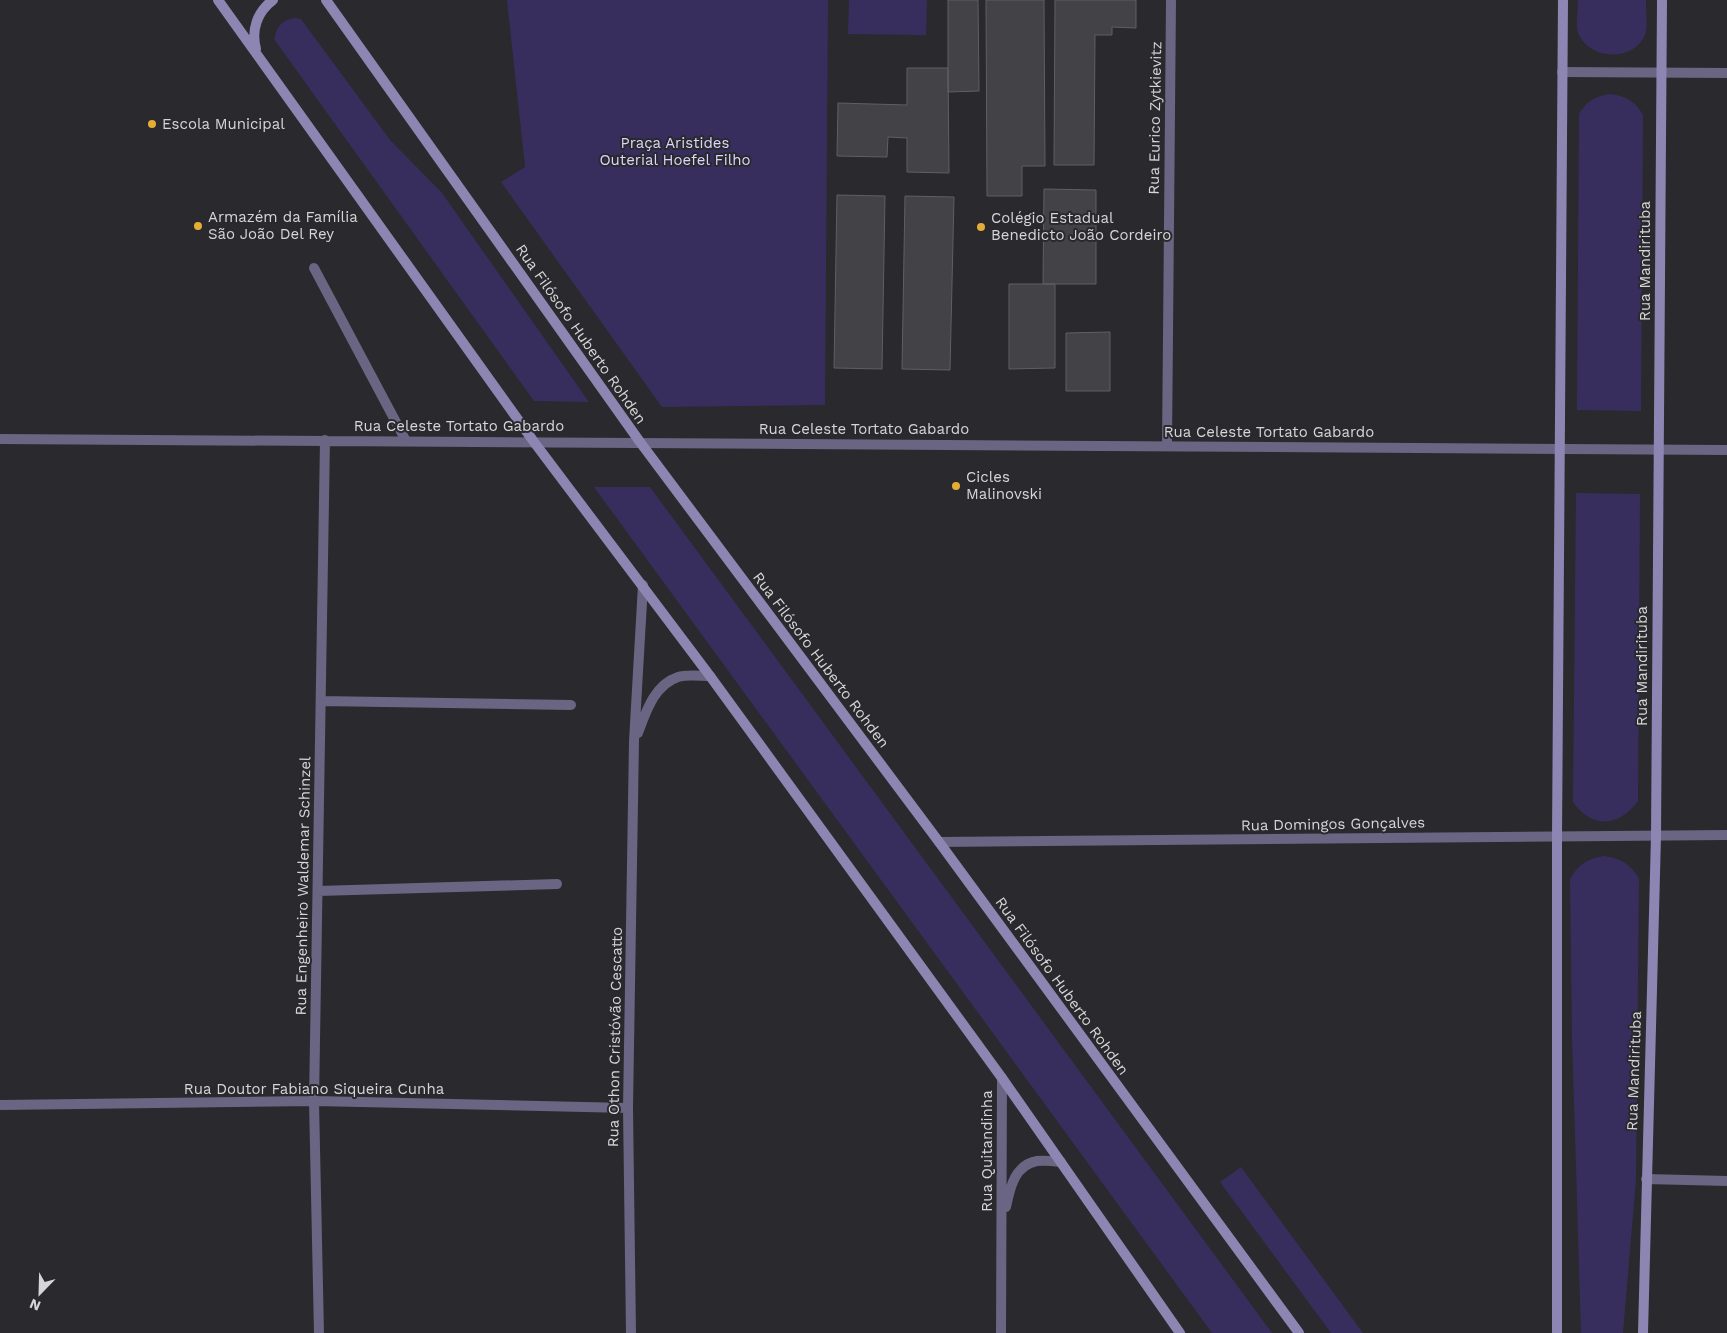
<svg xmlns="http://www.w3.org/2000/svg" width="1727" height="1333" font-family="'Work Sans',sans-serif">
  <rect width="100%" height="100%" fill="#2a292d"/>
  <!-- green -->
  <path fill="#382e5e" d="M507 0H828L825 405 662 407 501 182 525 167Z
    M849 0H927L926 35 848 34Z
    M1578 0H1646C1646 9 1648 27 1645 35 1633 62 1591 60 1579 35 1575 26 1578 10 1578 0Z
    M295 18 301 19 390 140 442 193 589 402 534 401 274 39C277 27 281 20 295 18Z
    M1610 94C1626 96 1635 101 1643 115L1641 411 1577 410 1579 114C1588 100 1594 97 1610 94Z
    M594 487H650L1272 1333H1212Z
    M1576 493 1640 494 1638 801C1619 827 1592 829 1573 802Z
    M1604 856C1620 858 1630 864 1639 878L1636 1179 1623 1333H1581L1572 1036 1570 879C1578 865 1588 858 1604 856Z
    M1241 1167 1363 1333H1331L1220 1182Z"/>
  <!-- building -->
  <path fill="#434247" stroke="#605f64" d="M948 0H978L979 91 948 92Z
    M986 0H1044L1045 166H1022V196H987Z
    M1055 0H1136V28L1112 27V35H1095L1094 165H1054Z
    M907 68H948L949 173 907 172V138L888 137 887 157 837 156 838 103 907 105Z
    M1044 189 1096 190V284H1043Z
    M837 195 885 196 882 369 834 368Z
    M905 196 954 197 950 370 902 369Z
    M1009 284H1055V368L1009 369Z
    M1110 332V391H1066V333Z"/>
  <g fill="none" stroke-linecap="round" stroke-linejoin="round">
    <!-- lane -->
    <path stroke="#696582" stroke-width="10" d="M314 268 406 441"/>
    <!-- street -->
    <path stroke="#696582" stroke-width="10" d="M1562 72 1727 73
      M0 439 1727 450
      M1167 446 1171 0
      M321 701 571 705
      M638 733C646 712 654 685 678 677 687 674 700 676 710 676
      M939 842 1727 835
      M318 891 557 884
      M0 1105 314 1101 628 1108
      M1646 1179 1727 1181
      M1006 1207C1010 1189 1014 1165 1037 1161 1044 1160 1053 1161 1061 1162
      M319 1333 314 1101 325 440
      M631 1333 628 1108 634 741 643 585
      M1001 1333 1002 1078"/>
    <!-- secondary -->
    <path stroke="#8d86b3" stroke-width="10" d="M218 0 534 442 710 676 1002 1078 1180 1333
      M326 0 640 442 939 842 1299 1333
      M256 49C251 30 257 12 273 0
      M1557 1333V837L1563 0
      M1643 1333 1656 836 1662 0"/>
  </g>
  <!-- markers -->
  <g fill="#e6ad36" stroke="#2a292d" stroke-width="2">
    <circle cx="152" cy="124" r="5"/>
    <circle cx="198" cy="226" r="5"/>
    <circle cx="981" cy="227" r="5"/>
    <circle cx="956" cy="486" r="5"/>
  </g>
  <g text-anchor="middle" stroke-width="4" stroke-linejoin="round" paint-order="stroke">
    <!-- street labels -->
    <g font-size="15" fill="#d6d6d9" stroke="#2a292d">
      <text transform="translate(1155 118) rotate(-89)" y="5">Rua Eurico Zytkievitz</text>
      <text transform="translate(1645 261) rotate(-90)" y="5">Rua Mandirituba</text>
      <text transform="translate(581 334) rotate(55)" y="5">Rua Filósofo Huberto Rohden</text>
      <text x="459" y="431">Rua Celeste Tortato Gabardo</text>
      <text x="864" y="434">Rua Celeste Tortato Gabardo</text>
      <text x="1269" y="437">Rua Celeste Tortato Gabardo</text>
      <text transform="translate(821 660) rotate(53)" y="5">Rua Filósofo Huberto Rohden</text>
      <text transform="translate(1642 666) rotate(-90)" y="5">Rua Mandirituba</text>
      <text transform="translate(1333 824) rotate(-1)" y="5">Rua Domingos Gonçalves</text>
      <text transform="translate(303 886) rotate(-89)" y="5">Rua Engenheiro Waldemar Schinzel</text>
      <text transform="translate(1062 986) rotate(54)" y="5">Rua Filósofo Huberto Rohden</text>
      <text transform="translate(615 1037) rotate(-89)" y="5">Rua Othon Cristóvão Cescatto</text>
      <text transform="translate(1634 1071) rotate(-88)" y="5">Rua Mandirituba</text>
      <text x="314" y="1094">Rua Doutor Fabiano Siqueira Cunha</text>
      <text transform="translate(987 1151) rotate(-90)" y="5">Rua Quitandinha</text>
    </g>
    <!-- poi labels -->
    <g font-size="15" fill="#d6d6d9" stroke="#2a292d" text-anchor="start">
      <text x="162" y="129">Escola Municipal</text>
      <text x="208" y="222">Armazém da Família<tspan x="208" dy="17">São João Del Rey</tspan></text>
      <text x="991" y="223">Colégio Estadual<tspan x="991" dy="17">Benedicto João Cordeiro</tspan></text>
      <text x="966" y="482">Cicles<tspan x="966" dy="17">Malinovski</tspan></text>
    </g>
    <!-- park labels -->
    <g font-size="15" fill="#dad5fb" stroke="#2a292d">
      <text x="675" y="148">Praça Aristides<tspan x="675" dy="17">Outerial Hoefel Filho</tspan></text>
    </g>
  </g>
  <!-- north arrow -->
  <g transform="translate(40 1293) rotate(203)" stroke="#2a292d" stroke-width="4" paint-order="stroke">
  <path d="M0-4L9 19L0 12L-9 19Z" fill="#d6d6d9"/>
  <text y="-8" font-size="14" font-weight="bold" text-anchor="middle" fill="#d6d6d9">N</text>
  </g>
</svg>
